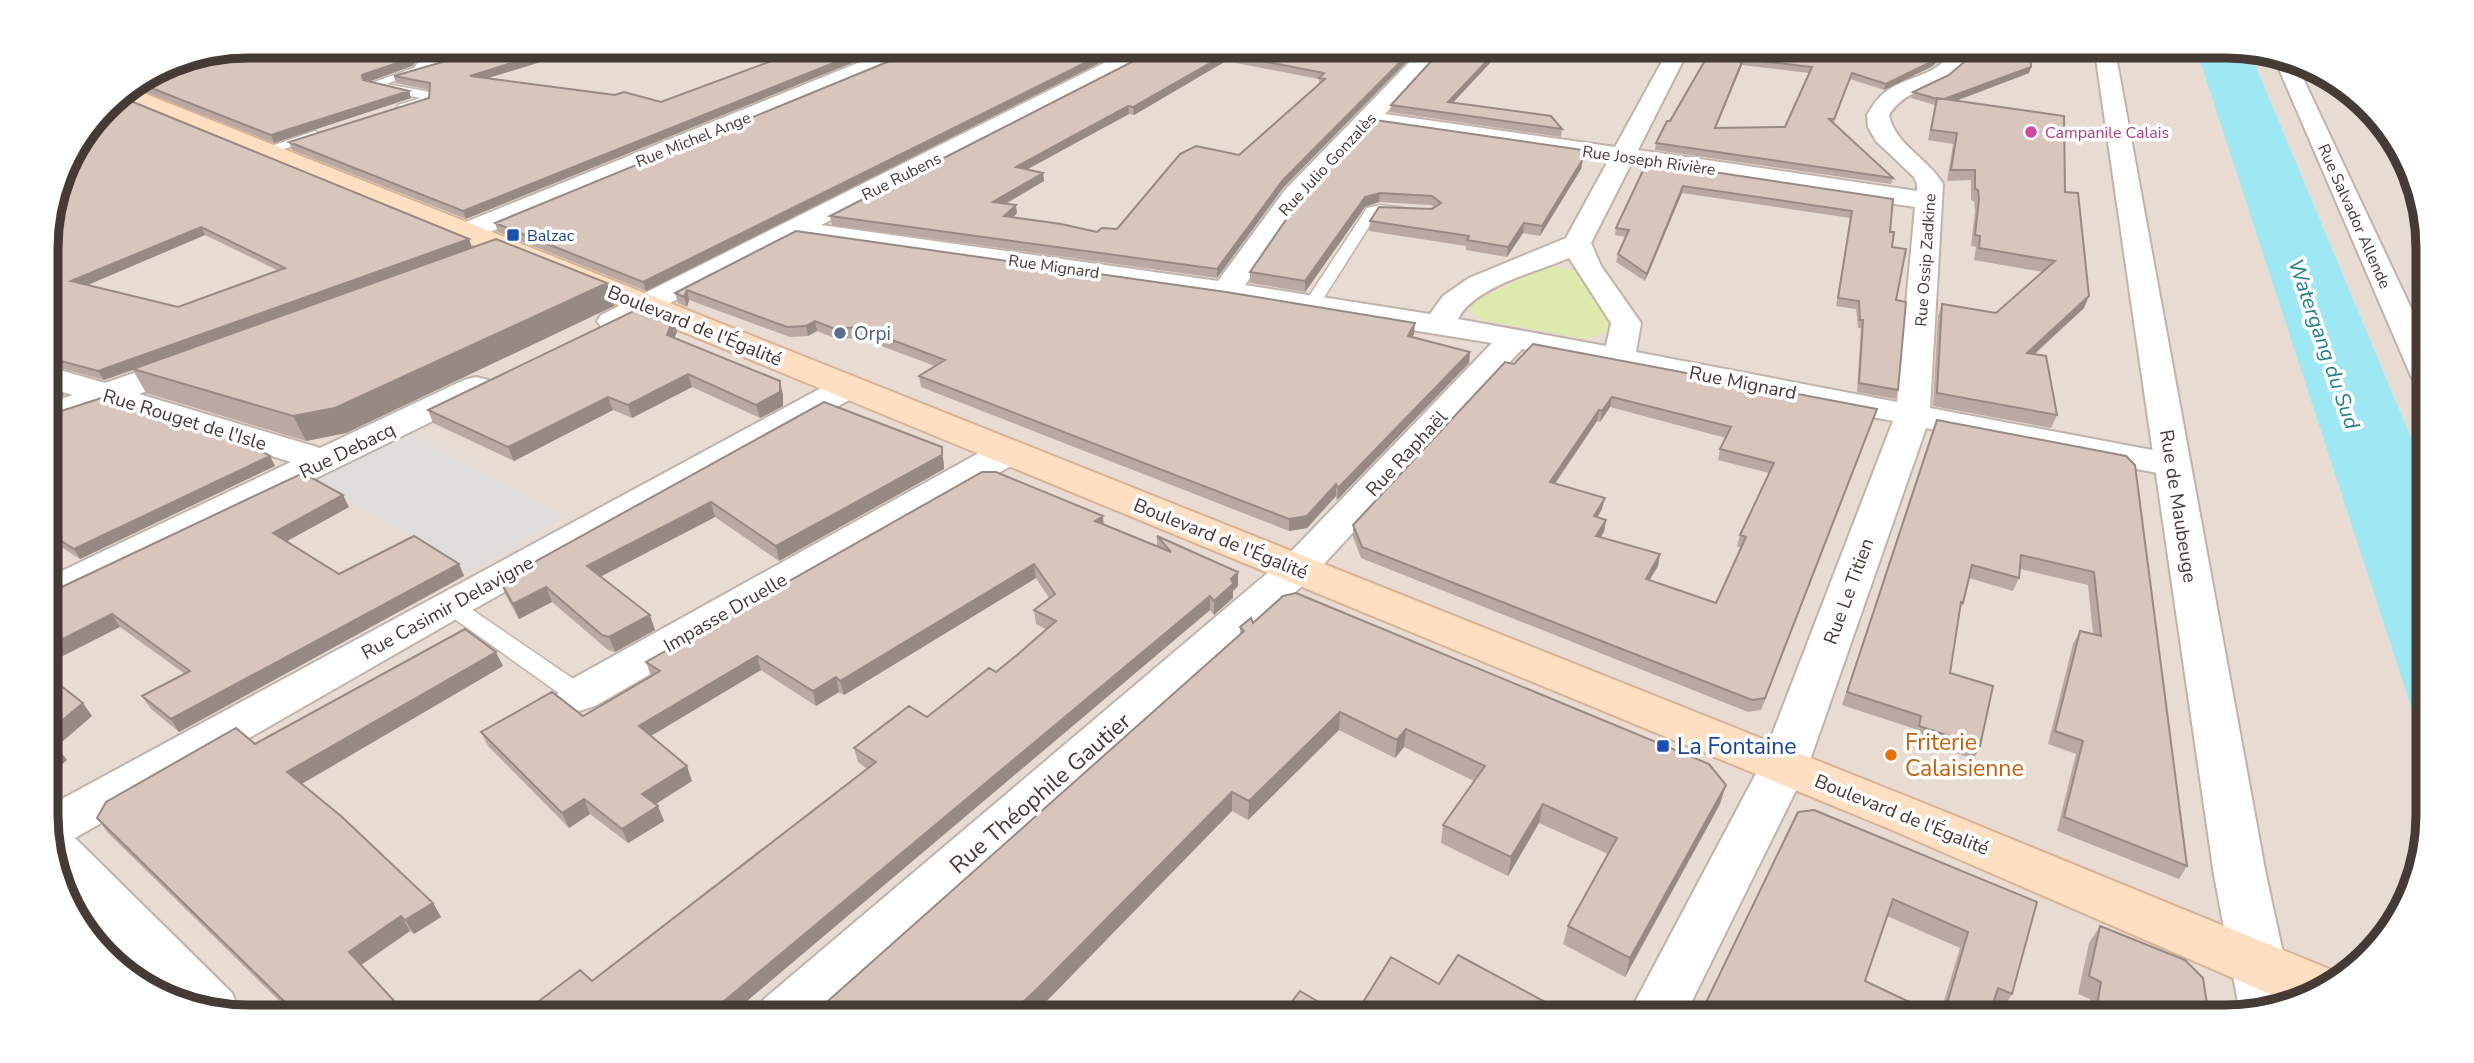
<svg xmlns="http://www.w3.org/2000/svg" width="2474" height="1063" font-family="'Nunito Sans',sans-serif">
  <rect width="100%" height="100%" fill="#f3eae4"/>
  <!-- residential -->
  <path fill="#e7dbd2" d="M247 45 2195 46 2428 759V816L2413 893 2339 983 2240 1017H247L170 1002 87 939 47 842 46 234 66 158 114 96 170 61Z
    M2249 50 2304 61 2387 124 2427 221V476Z"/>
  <!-- green -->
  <path fill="#dfe9ab" d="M1553 266 1582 272 1610 325 1605 333 1586 339 1483 320 1470 311 1474 302 1536 270Z"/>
  <!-- parking -->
  <path fill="#e0dcda" d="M412 434 568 516 469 572 314 480Z"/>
  <!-- water -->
  <path fill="#9ee8f3" d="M2195 46H2227L2249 50 2427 476 2428 759Z"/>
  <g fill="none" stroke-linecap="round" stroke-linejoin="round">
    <defs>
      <path id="service" d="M419 66 425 69 423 71 386 84 431 92V103L398 111V105L421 98 372 89 366 85Z
        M315 131 321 135 320 138 264 155 257 151Z
        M1379 205 1404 208 1411 212 1404 216 1377 214 1318 307H1306L1304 304 1367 208Z
        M450 598 458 600 588 689 591 695 588 701 579 704 570 701 442 610 439 605 442 600Z"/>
      <path id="minor" d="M473 45H506L503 49 425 73 418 71 414 67 418 63Z
        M902 45H931L928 49 476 238 466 240 456 238 452 232 456 226Z
        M1140 45H1167L1164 49 821 225 1218 281 1285 190 1426 45H1448L1385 114 1615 147 1671 45H1691L1638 150 1917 191V184L1914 177 1876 141 1868 127 1867 115C1873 105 1878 97 1888 90 1912 74 1942 76 1954 45H1974C1956 95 1912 78 1889 115 1895 145 1928 158 1943 184L1930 408 2173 454 2186 457 2191 465 2186 473 2173 476 1926 428 1808 766 1684 1017H1627L1760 766 1893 421 1522 349 1311 578 823 1017H756L764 999 1283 560 1492 343 1226 300 797 238 623 327 612 330 601 327 597 321 601 315ZM1373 126 1608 161 1566 238 1469 278 1443 296 1430 314 1245 285 1303 200ZM1631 164 1915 207 1897 402 1636 352 1641 323 1601 266 1591 243ZM1569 258 1611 323 1606 346 1458 319C1475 286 1537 272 1569 258Z
        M189 354 200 357 205 364 200 371 139 394 320 448 464 380 476 377 488 380 493 387 488 394 61 603 47 607V578L291 462 107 405 46 426V404L73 395 46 387V366L105 383Z
        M848 377 860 380 865 387 860 394 465 614 75 838 232 993 240 1011 238 1016 170 1002 71 900 47 842V807L836 380Z
        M1008 441 1021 444 1026 452 1021 460 595 706 579 711 563 706 557 695 563 684 995 444Z"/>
      <path id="tertiary" d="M2094 45H2114L2266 875 2293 999 2243 1016 2239 1008 2214 875Z
        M2273 55 2294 59 2427 342V386L2415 383 2411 376Z"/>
      <path id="secondary" d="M128 87 1926 804 2339 973 2342 980 2339 983 2286 1001 1892 830 113 97Z"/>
    </defs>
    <!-- service casing -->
    <use href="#service" stroke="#c2b3aa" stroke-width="3"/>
    <!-- minor casing -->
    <use href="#minor" stroke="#c2b3aa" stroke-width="4"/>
    <!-- tertiary casing -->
    <use href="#tertiary" stroke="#c2b3aa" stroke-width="4"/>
    <!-- secondary casing -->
    <use href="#secondary" stroke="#d8b294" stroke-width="4"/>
    <!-- service -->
    <use href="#service" fill="#fff" fill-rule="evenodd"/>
    <!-- minor -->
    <use href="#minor" fill="#fff" fill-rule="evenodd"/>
    <!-- tertiary -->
    <use href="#tertiary" fill="#fff" fill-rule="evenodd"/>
    <!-- secondary -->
    <use href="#secondary" fill="#ffdfc2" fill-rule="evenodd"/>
  </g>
  <!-- wall -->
  <path fill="#baa9a2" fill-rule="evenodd" d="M498 46H567L556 49 557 53 546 56 547 60 488 78 466 219 292 150 289 142 429 98 430 90 396 83 394 76Z
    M926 46H1133L646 291 498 232 495 223Z
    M1163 46H1422L1283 188 1217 278 832 225 830 216ZM1226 61 1319 79V84L1239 155 1117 229 1097 232 1013 218 1017 213 1006 204 1044 181 1043 173 1026 169 1129 114 1134 115Z
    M1445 46H1506L1453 102 1562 129 1561 137 1390 112 1391 105Z
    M1619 46H1643L1642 48Z
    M1707 57 1933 66 1884 90 1850 79 1834 123 1893 178 1891 184 1655 150 1656 143 1670 121ZM1742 65 1809 73 1785 127 1716 128Z
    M1970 57 2031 67 2029 73 1955 101 2065 192 2084 308 2035 354 2057 415 2051 428 1933 406 1938 316 1942 304 1996 313 2043 272 1974 260 1976 247 1971 246 1975 211 1974 201 1971 200V180L1947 181 1953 144 1928 140 1935 105 1911 98 1913 92 1949 75Z
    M417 60 412 66 368 82 409 91 411 98 274 143 130 86 170 61Z
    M2363 106 2387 124 2427 221V224Z
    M66 158 469 239 472 248 607 283 614 306 346 433 306 441 146 393 133 370 104 380 46 364V234ZM205 235 277 270 178 307 87 285Z
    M1583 159 1581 169 1540 236 1523 233 1507 257 1466 250V246L1369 231 1370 221 1434 207 1431 205 1379 202 1365 207 1305 292 1250 283V272L1305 192Z
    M1647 162 1893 199 1890 232 1896 300 1898 390 1895 399 1857 392 1861 328H1858L1856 309 1836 306 1850 218 1682 193 1645 281 1616 262 1618 254 1626 237 1615 235 1616 228Z
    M796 231 1414 334 1412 337 1470 352 1469 363 1337 500 1336 496 1307 528 1289 531 921 387 919 376 935 366 860 338 837 339 817 331 808 336 790 337 689 300 687 307 678 303 675 293Z
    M677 332 674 338 783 395V406L760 418 692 387 632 418 613 410 514 461 433 423 428 410Z
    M1514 364 1873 420 1761 710 1748 712 1361 558 1353 537V525ZM1610 407 1726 438 1720 449 1718 460 1769 473 1740 535 1737 546 1741 548 1716 603 1649 580 1658 566 1660 554 1600 537 1604 532 1606 520 1597 518 1602 509 1555 484 1597 421 1600 422Z
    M824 402 944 461V469L779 561 715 517 600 577 655 630 615 652 608 650 552 602 519 619 506 596 500 581Z
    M46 416 270 456 275 466 80 559 47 538Z
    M1932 432 2126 456 2187 866 2179 879 2057 831 2076 754 2048 744 2073 644 2080 631 2093 634 2088 585 2020 569 2019 578 2013 591 1969 578 1963 603 1959 613 1950 673 1980 746 1974 759 1913 739 1915 729 1842 705Z
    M343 495 349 507 287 541 339 574 459 564 464 576 179 732 151 709 142 696 185 674 120 627 47 594Z
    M1103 524 1157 546V536L1238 586 1233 591V598L1214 615 1210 610 728 1017 541 1005 539 1001 592 981 867 769 858 762 854 748 927 717 996 672 1017 655 1047 630 1036 624 1034 610 1049 598 1036 578 844 695 839 692 816 706 761 670 651 736 692 781 655 804 664 821 628 843 590 814 569 828 488 746 481 732 583 716 651 676 646 662Z
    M1253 623 1720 804 1625 977 1563 944 1568 926 1608 854 1539 823 1508 876 1441 843 1443 825 1474 781 1404 747 1395 758 1339 730 1248 820 1232 811 1030 1017H810L1240 634V627Z
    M503 666 302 784 433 903 441 917 414 934 410 931 361 965 409 1017H296L108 833 97 818 255 744Z
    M1798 812 2037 902 2012 994 2002 1010 1993 1005 1989 1017H1939L1960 948 1887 916 1699 1017Z
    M2100 926 2209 1017H2086L2090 999 2078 994 2089 943Z"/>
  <!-- shaded-wall -->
  <path fill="#978a84" d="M439 46H463L417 60 412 66 365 83 363 80 362 75 415 53Z
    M548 46H567L556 49 557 53 546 56 547 60 472 83 470 76 538 51Z
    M876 46H894L466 219 463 211Z
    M1119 46H1133L646 291 643 282Z
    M1416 46H1422L1283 188 1217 278V269L1283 180Z
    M1501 46H1506L1447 109 1448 102Z
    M1948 46H1951L1933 66 1884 90 1886 84Z
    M1226 54V61L1134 115 1133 107Z
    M1743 59 1742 65 1713 134 1715 128Z
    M2031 67 2029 73 1940 107 1942 100Z
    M409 91 411 98 274 143 271 135Z
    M1128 106 1129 114 1017 175 1016 167Z
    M1583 159 1581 169 1540 236 1542 226Z
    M1043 173 1044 181 994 210 993 202Z
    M1683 186 1682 193 1645 281 1647 274Z
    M1380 193 1379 202 1365 207 1305 292V281L1365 197Z
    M1016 205 1017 213 1005 225 1004 216Z
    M1524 223 1523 233 1507 257 1508 247Z
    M201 227 205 235 76 290 71 281Z
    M469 239 472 248 104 380 98 371Z
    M607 283 614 306 346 433 306 441 293 416Z
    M687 290 689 300 687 307 684 297Z
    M2089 296 2084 308 2022 365 2027 353Z
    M673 319 677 332 670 347 667 335Z
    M815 321 817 331 808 336 806 326Z
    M1415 323 1414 334 1407 346 1408 336Z
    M1470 352 1469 363 1337 500 1338 488Z
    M688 374 692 387 632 418 628 405Z
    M780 381 783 395V406L760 418 756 405Z
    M58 386 64 395 46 402V390Z
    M608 397 613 410 514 461 508 447Z
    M1612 397 1610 407 1600 422 1602 411Z
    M1877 409 1873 420 1761 710 1765 698Z
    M1599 410 1597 421 1548 493 1550 482Z
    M942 447 944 469 779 561 776 546Z
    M270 456 275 466 80 559 74 549Z
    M1336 484V496L1307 528 1289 531V519Z
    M343 495 349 507 280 545 273 533Z
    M1605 498 1602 509 1591 528 1594 516Z
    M711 502 715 517 592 581 587 566Z
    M1103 516 1104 530 1095 521Z
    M1606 520 1604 532 1594 547 1596 536Z
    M1660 554 1658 566 1643 591 1646 579Z
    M459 564 464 576 179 732 171 719Z
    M1034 564 1036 578 844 695 840 681Z
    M1238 572V586L1233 591V598L1214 615V601L1231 579Z
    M546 587 552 602 519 619 513 604Z
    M1210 596V610L728 1017H705Z
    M112 614 120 627 47 664V647Z
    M650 615 655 630 615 652 609 637Z
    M496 652 503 666 296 787 287 772Z
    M757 656 761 670 644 740 639 726Z
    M836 677 839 692 816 706 813 691Z
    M83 703 92 716 47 755V733Z
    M1340 712 1339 730 1248 820 1249 801Z
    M1406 729 1404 747 1395 758 1397 740Z
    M57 747 67 760 47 778V756Z
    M687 766 692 781 648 809 642 794Z
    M1726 785 1720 804 1625 977 1630 958Z
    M1232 792V811L1042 1006 1030 1017H1007Z
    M584 799 590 814 569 828 562 813Z
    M1543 804 1539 823 1508 876 1511 857Z
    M658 806 664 821 628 843 622 829Z
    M433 903 441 917 414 934 405 920Z
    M401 916 410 931 358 967 349 952Z"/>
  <!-- building -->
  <path fill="#d8c5bc" stroke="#978a84" stroke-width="2" fill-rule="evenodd" d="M247 46H439L415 53 409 59 362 75 363 80 409 91 271 135 136 82 170 61Z
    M498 46H555L538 51 544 53 470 76 615 95 624 92 661 102 812 46H876L463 211 289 142 429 98 430 83 394 76Z
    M926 46H1119L643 282 495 223Z
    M1163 46H1416L1283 180 1217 269 830 216ZM1226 54 1324 73 1319 78 1325 79 1239 155 1196 146 1180 154 1117 229 1102 228 1097 232 1061 224 1004 216 1016 205 993 202 1043 173 1016 167 1128 106 1133 107Z
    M1445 46H1501L1448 102 1551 116 1562 129 1391 105Z
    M1712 46H1948L1935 60 1886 84 1852 73 1834 119H1829L1893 178 1656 143 1667 121H1670L1707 57ZM1743 59 1812 67 1785 127 1715 128Z
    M1974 46H2030L2031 67 1944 99H1937L1913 92 1949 75 1970 57Z
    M116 95 469 239 98 371 46 357V234L66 158ZM201 227 285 268 178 307 71 281Z
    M1937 98 2064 116 2065 192 2078 193 2089 296 2027 353 2046 356 2057 415 1937 393 1942 304 1996 313 2055 261 1979 248 1980 236 1975 235 1979 199 1978 190 1975 189V170H1951L1957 133 1931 130Z
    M2374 115 2387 124 2411 183Z
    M1375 120 1583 150V159L1542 226 1524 223 1508 247 1467 240 1469 236 1370 221 1379 207 1432 209 1441 203 1432 196 1380 193 1365 197 1305 281 1250 272 1305 192Z
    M1647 162 1893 199 1890 232H1894L1892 247 1906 249 1896 300 1906 302 1898 390 1859 383 1863 320H1860L1859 301 1838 298 1852 211 1683 186 1647 274 1618 254 1629 230 1616 228Z
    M796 231 1226 292 1415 323 1408 336 1470 352 1338 488 1336 484 1307 516 1289 519 919 376 945 360 858 327 835 329 815 321 806 326 787 327 687 290 684 297 675 293Z
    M496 239 607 283 335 408 293 416 133 369Z
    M642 307 673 319 667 335 780 381V392L756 405 688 374 628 405 608 397 508 447 428 410Z
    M1533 344 1877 409 1765 698 1752 700 1362 547 1353 525 1505 362 1514 364ZM1612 397 1731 427 1720 449 1774 463 1740 535 1746 537 1716 603 1646 579 1660 554 1596 536 1606 520 1594 516 1605 498 1550 482 1599 410 1602 411Z
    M46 382 58 386 46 390Z
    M101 398 245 442 270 456 74 549 47 532 46 416Z
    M824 402 942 447V455L776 546 711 502 587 566 650 615 609 637 602 635 546 587 513 604 500 581Z
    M1937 420 2126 456 2135 465 2187 866 2064 817 2083 741 2055 731 2080 631 2101 636 2094 572 2021 555 2019 578 1972 565 1963 603 1961 602 1950 673 1993 686 1980 746 1919 726 1921 716 1847 692Z
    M982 472H996L1103 516 1095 521 1171 552 1157 536 1238 572 1231 579 1233 584 1214 601 1210 596 705 1017H524L542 1004 539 1001 580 970 592 981 876 762 854 748 909 706 927 717 989 668 996 672 1017 655 1056 621 1034 610 1055 594 1034 564 840 681 836 677 813 691 757 656 639 726 687 766 642 794 658 806 622 829 584 799 562 813 481 732 552 692 583 716 660 671 646 662Z
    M303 473 343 495 273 533 339 574 414 536 459 564 171 719 142 696 190 671 112 614 47 647V594Z
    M1296 593 1709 764 1726 785 1630 958 1568 926 1617 838 1543 804 1511 857 1443 825 1485 766 1406 729 1397 740 1340 712 1249 801 1232 792 1039 987 1007 1017H810L1244 631 1240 627 1251 618 1253 623 1283 596Z
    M465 629 496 652 287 772 341 816 433 903 405 920 401 916 349 952 409 1017H300L97 818 106 802 236 728 255 744Z
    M47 675 83 703 47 733Z
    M47 746 57 747 47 756Z
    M1814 810 2037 902 2012 994 1998 988 1989 1017H1943L1968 932 1893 899 1865 981 1920 1007 1916 1017H1699L1798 812Z
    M2100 926 2185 960 2203 978 2209 1017H2095L2101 982 2089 976Z
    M1458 955 1573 1017H1349L1350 1015 1354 1017 1391 957 1439 984Z
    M1300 991 1344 1017H1280Z
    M1258 1005 1280 1017H1248Z"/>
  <!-- markers -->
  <circle fill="#d1479c" stroke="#fff" stroke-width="2.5" cx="2031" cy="132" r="7"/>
  <g fill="#1a4fb4" stroke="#fff" stroke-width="2.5">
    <rect x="506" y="228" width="14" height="14" rx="3.5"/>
    <rect x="1656" y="739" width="14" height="14" rx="3.5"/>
  </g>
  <circle fill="#5c6f8a" stroke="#fff" stroke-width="2.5" cx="840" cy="333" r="7"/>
  <circle fill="#e8710a" stroke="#fff" stroke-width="2.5" cx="1891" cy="755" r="7"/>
  <g text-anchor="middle" stroke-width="7" stroke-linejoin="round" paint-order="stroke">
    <!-- far-hotel labels -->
    <g font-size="16" fill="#b23c85" stroke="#fff" text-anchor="start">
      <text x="2045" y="138">Campanile Calais</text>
    </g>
    <!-- far-street labels -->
    <g font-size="16" fill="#453a34" stroke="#fff">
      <text transform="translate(693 139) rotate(-22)" y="6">Rue Michel Ange</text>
      <text transform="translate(1649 160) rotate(8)" y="6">Rue Joseph Rivière</text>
      <text transform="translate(1327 164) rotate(-47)" y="6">Rue Julio Gonzalès</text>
      <text transform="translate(901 176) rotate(-27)" y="6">Rue Rubens</text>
      <text transform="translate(2355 216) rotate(66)" y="6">Rue Salvador Allende</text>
      <text transform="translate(1925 260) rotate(-86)" y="6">Rue Ossip Zadkine</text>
      <text transform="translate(1054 266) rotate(8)" y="6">Rue Mignard</text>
    </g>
    <!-- far-transit labels -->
    <g font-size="16" fill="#164399" stroke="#fff" text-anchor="start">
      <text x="527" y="241">Balzac</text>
    </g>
    <!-- street labels -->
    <g font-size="19" fill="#453a34" stroke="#fff">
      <text transform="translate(695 325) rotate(22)" y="7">Boulevard de l'Égalité</text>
      <text transform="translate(1743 382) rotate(11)" y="7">Rue Mignard</text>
      <text transform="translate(185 419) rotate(17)" y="7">Rue Rouget de l'Isle</text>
      <text transform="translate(347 450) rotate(-26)" y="7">Rue Debacq</text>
      <text transform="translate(1406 453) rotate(-47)" y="7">Rue Raphaël</text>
      <text transform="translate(2179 506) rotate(81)" y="7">Rue de Maubeuge</text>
      <text transform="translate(1221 538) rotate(22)" y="7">Boulevard de l'Égalité</text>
      <text transform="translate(1848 591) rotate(-70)" y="7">Rue Le Titien</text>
      <text transform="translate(447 607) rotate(-29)" y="7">Rue Casimir Delavigne</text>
      <text transform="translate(725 612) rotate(-30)" y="7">Impasse Druelle</text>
      <text transform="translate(1902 814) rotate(22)" y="7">Boulevard de l'Égalité</text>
    </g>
    <!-- service labels -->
    <g font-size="19" fill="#4e5e75" stroke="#fff" text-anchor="start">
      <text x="854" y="340">Orpi</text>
    </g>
    <!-- water labels -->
    <g font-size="21" font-style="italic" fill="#237e8c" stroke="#fff">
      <text transform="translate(2324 344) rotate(71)" y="7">Watergang du Sud</text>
    </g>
    <!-- near-food labels -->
    <g font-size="23" fill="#c56008" stroke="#fff" text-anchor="start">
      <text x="1905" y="750">Friterie<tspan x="1905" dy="26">Calaisienne</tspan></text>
    </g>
    <!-- near-transit labels -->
    <g font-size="23" fill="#164399" stroke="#fff" text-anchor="start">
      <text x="1677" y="754">La Fontaine</text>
    </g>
    <!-- near-street labels -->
    <g font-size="23" fill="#453a34" stroke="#fff">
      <text transform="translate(1040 793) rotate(-41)" y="8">Rue Théophile Gautier</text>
    </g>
  </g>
  <!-- crop -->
  <path d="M0 0H2474V1063H0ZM248 58H2226A190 190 0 0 1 2416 248V815A190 190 0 0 1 2226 1005H248A190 190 0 0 1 58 815V248A190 190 0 0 1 248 58Z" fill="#fff" fill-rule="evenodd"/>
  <path fill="none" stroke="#453a34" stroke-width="9" d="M248 58H2226A190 190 0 0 1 2416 248V815A190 190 0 0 1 2226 1005H248A190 190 0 0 1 58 815V248A190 190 0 0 1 248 58Z"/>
</svg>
